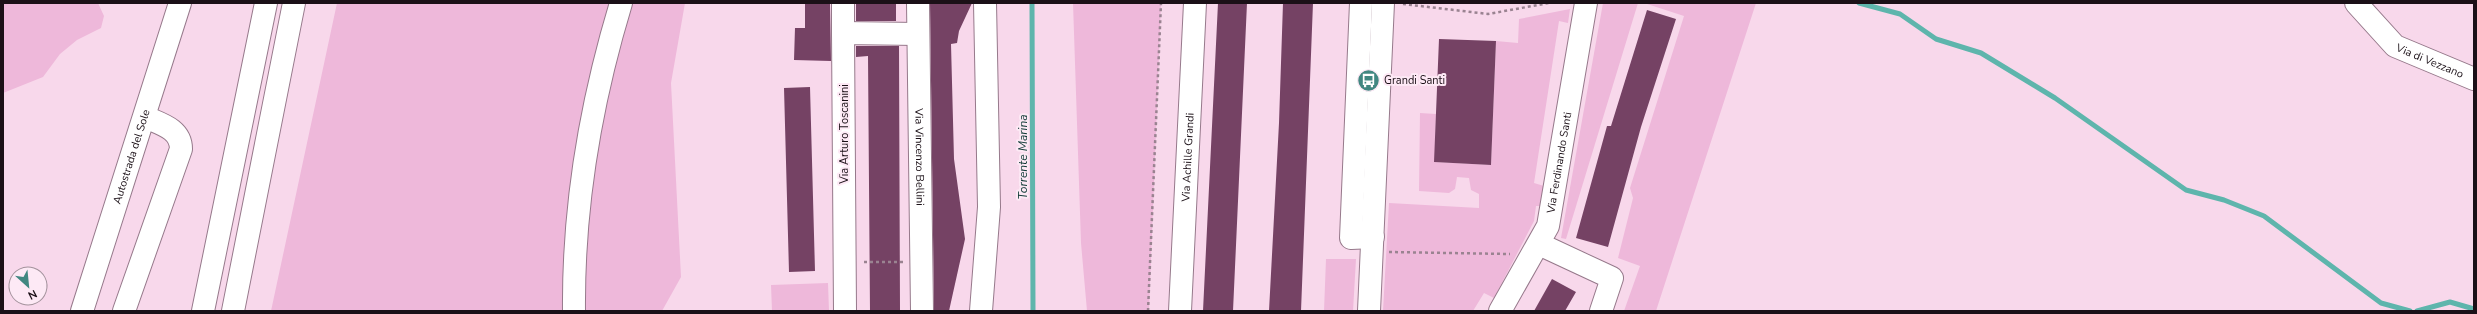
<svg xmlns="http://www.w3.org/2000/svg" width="2477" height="314" font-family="'Nunito Sans',sans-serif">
  <rect width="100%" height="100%" fill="#f8d8eb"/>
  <!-- green -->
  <path fill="#eeb8da" d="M3 3H98L104 16 101 28 77 40 60 54 43 77 3 93Z
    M337 3H685L671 83 681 277 662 311H271Z
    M1073 3H1161L1149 311H1087L1081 243Z
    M1603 3H1638L1566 239 1561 238Z
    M1644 3H1756L1656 311H1624L1640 266 1618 258 1633 198 1630 188 1684 16Z
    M1570 9 1568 23 1559 21 1534 183 1544 186 1541 206H1536L1534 221 1494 298 1484 293 1473 311H1383L1389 203 1479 208V194L1471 190 1469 178 1457 177 1455 189 1449 193 1419 191 1420 113 1436 114 1435 162 1491 165 1496 41 1518 43 1519 19Z
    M1326 259H1356L1353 311H1324Z
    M828 283 829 311H772L771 285Z"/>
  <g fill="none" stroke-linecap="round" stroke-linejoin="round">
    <!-- stream -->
    <path stroke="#5eb5ac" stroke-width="5" d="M1032 3 1033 311
      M1859 3 1900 14 1936 39 1981 53 2055 98 2186 190 2224 200 2264 216 2381 303 2410 311
      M2417 311 2450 302 2474 309"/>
  </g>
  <!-- building -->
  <path fill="#754264" d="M805 3H830L831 61 794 60 795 28H805Z
    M896 3V21H856V4Z
    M930 3H972L959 31 957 43 951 44 954 159 965 239 949 311H934Z
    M1218 3H1247L1233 311H1203Z
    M1283 3H1313L1301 311H1269L1279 123Z
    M1647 10 1676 19 1641 127 1608 247 1576 238 1607 126H1611Z
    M1439 39 1496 41 1491 165 1434 162Z
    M856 46H899L900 311H870L868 56 856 57Z
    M810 87 815 271 789 272 784 88Z
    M1552 279 1576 292 1565 311H1534Z"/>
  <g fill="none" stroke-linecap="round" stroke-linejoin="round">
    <defs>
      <g id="minor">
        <path id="s1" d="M918 3 922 311"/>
        <path d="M1361 3 1351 238 1373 237"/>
        <path id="s2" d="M2356 3 2395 46 2474 79"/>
        <path d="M843 33V3"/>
        <path d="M1539 244 1612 278 1601 311"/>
        <path d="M124 311 181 149C181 129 161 124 145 117"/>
        <path d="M845 311 843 33 918 34"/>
        <path d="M981 311 989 207 985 3"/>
        <path id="s3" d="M1180 311 1195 3"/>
        <path d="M1369 311 1383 3"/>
        <path id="s4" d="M1500 311 1548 226 1586 3"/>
      </g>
      <path id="major" d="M574 311C573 208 591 102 621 3"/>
      <g id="highway">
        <path id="s5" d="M82 311 180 3"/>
        <path d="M203 311 266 3"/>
        <path d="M233 311 294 3"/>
      </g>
    </defs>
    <!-- minor casing -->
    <use href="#minor" stroke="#96798b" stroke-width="24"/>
    <!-- major casing -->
    <use href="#major" stroke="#96798b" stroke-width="24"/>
    <!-- highway casing -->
    <use href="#highway" stroke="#96798b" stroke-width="24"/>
    <!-- path -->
    <path stroke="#9a8391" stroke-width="2.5" stroke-dasharray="3 3" stroke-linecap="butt" d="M1403 4 1488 14 1549 3
      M1389 252 1510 254
      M864 262H903
      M1148 311 1161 3"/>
    <!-- minor -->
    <use href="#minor" stroke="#fff" stroke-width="22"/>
    <!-- major -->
    <use href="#major" stroke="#fff" stroke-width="22"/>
    <!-- highway -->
    <use href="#highway" stroke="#fff" stroke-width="22"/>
  </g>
  <!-- icons -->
  <defs>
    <symbol id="bus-disc" viewBox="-11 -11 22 22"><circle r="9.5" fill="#418781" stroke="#fde9f5"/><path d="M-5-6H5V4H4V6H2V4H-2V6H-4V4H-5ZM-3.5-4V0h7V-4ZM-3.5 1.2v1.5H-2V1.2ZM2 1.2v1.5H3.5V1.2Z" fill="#fff"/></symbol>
  </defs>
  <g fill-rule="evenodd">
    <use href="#bus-disc" x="1356" y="68" width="25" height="25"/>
  </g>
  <g text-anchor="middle" stroke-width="4" stroke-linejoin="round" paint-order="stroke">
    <!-- street labels -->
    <g font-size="11" fill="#1b1017" stroke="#fde9f5">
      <text dy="4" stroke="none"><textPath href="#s2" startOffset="96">Via di Vezzano</textPath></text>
      <text transform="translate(844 134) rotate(-90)" y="4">Via Arturo Toscanini</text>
      <text dy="4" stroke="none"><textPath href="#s5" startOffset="162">Autostrada del Sole</textPath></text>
      <text dy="4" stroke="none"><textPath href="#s1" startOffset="154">Via Vincenzo Bellini</textPath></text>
      <text dy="4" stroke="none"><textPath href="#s3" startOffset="154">Via Achille Grandi</textPath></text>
      <text dy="4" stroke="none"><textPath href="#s4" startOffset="162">Via Ferdinando Santi</textPath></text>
    </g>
    <!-- poi labels -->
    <g font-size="11" fill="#1b1017" stroke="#fde9f5" text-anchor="start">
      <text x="1384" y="84">Grandi Santi</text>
    </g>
    <!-- water labels -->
    <g font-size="12" font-style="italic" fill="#0b3632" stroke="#fde9f5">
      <text transform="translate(1023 157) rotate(-90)" y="4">Torrente Marina</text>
    </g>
  </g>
  <!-- border -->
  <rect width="2477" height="314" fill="none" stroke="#1b1017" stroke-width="8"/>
  <!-- north arrow -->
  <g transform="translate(28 286) rotate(153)"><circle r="19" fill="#fde9f5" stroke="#a3929c"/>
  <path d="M0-3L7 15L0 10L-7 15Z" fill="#418781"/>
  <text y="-6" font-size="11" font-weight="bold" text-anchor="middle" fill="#1b1017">N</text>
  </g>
</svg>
